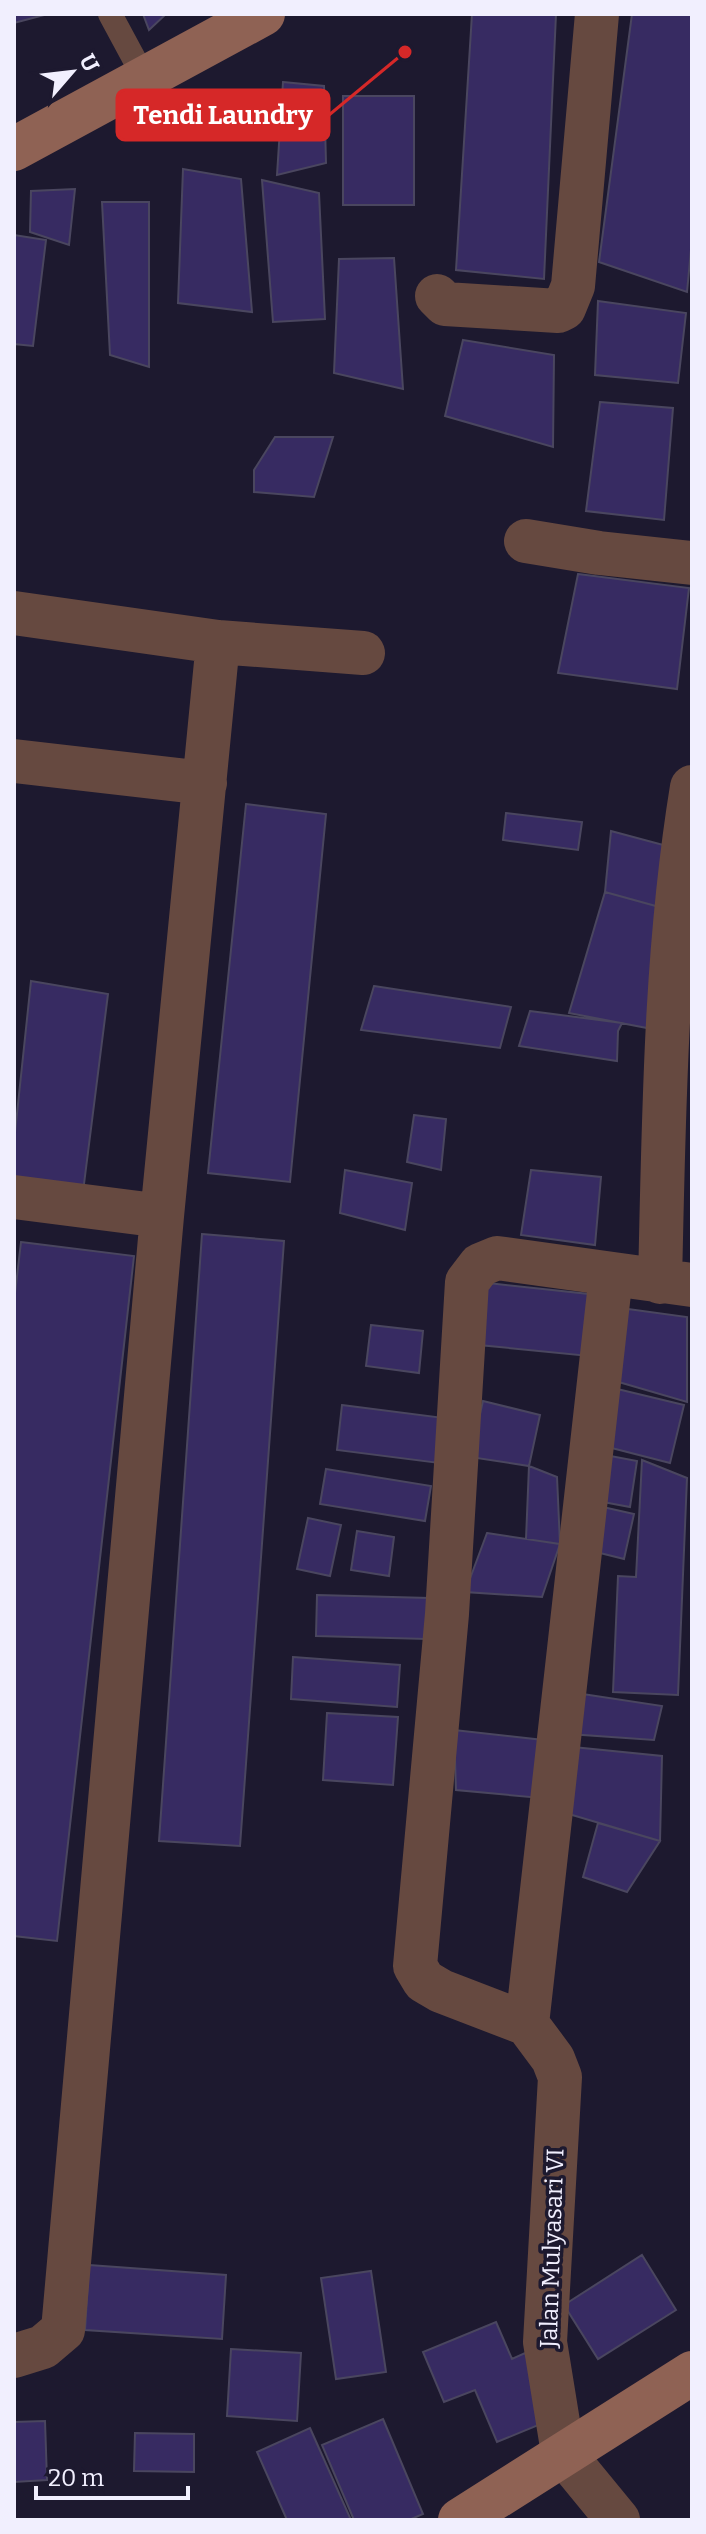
<svg xmlns="http://www.w3.org/2000/svg" width="706" height="2534" font-family="Bitter,serif">
  <rect width="100%" height="100%" fill="#1d192f"/>
  <!-- building -->
  <path fill="#372b62" stroke="#4a465f" stroke-width="2" d="M14 14H48L14 23Z
    M143 14H166L149 30Z
    M472 14H556L544 279 456 270Z
    M632 14H692V239L687 292 599 262Z
    M283 82 324 86 326 163 277 175Z
    M343 96H414V205H343Z
    M183 169 241 179 252 312 178 303Z
    M262 180 319 193 325 319 273 322Z
    M75 189 69 245 30 232 31 191Z
    M102 202H149V367L110 355Z
    M14 235 46 240 33 346 14 344Z
    M394 258 403 389 334 373 339 259Z
    M598 301 686 313 678 383 595 375Z
    M463 340 554 355 553 447 445 416Z
    M600 402 673 408 664 520 586 511Z
    M275 437H333L314 497 254 492V470Z
    M578 574 689 588 677 689 558 673Z
    M246 804 326 814 290 1182 208 1173Z
    M506 813 582 822 578 850 503 840Z
    M611 831 667 846 663 908 605 892Z
    M605 892 663 908 647 1028 569 1013Z
    M31 981 108 994 83 1192 14 1183V1142Z
    M374 986 511 1007 500 1048 361 1030Z
    M530 1011 622 1023 618 1031 617 1061 519 1046Z
    M414 1115 446 1119 441 1170 407 1162Z
    M345 1170 412 1183 405 1230 340 1213Z
    M531 1170 601 1177 595 1245 521 1235Z
    M202 1234 284 1241 240 1846 159 1841Z
    M21 1242 134 1256 57 1941 14 1936V1302Z
    M488 1283 598 1295 589 1356 479 1345Z
    M628 1309 687 1317V1402L605 1378Z
    M371 1325 423 1331 419 1373 366 1366Z
    M609 1387 684 1405 670 1463 596 1444Z
    M483 1401 540 1415 529 1466 470 1457Z
    M342 1405 444 1418 439 1463 337 1450Z
    M600 1454 637 1461 630 1507 592 1500Z
    M642 1460 687 1478 678 1695 613 1692 618 1576 636 1577Z
    M529 1466 557 1477 560 1544 526 1539Z
    M326 1469 431 1486 425 1521 320 1504Z
    M594 1505 634 1514 624 1559 584 1549Z
    M308 1518 341 1525 330 1576 297 1569Z
    M357 1531 394 1537 389 1576 351 1570Z
    M487 1533 560 1544 542 1597 465 1592Z
    M317 1595 429 1598 427 1639 316 1636Z
    M293 1657 400 1665 397 1707 291 1699Z
    M576 1693 662 1706 654 1740 569 1734Z
    M327 1713 398 1717 393 1785 323 1780Z
    M454 1730 543 1740 541 1798 456 1790Z
    M573 1747 662 1756 660 1841 562 1812Z
    M598 1823 660 1841 627 1892 583 1877Z
    M642 2255 676 2310 598 2359 564 2305Z
    M89 2265 226 2275 222 2339 85 2330Z
    M371 2271 386 2372 336 2379 321 2278Z
    M496 2322 512 2359 525 2353 553 2419 497 2442 475 2390 444 2402 423 2352Z
    M231 2349 301 2353 297 2421 227 2416Z
    M383 2419 423 2514 409 2520H354L322 2445Z
    M45 2421 47 2480 14 2482V2422Z
    M310 2428 351 2520H287L257 2452Z
    M135 2433 194 2434V2472L134 2471Z"/>
  <g fill="none" stroke-linecap="round" stroke-linejoin="round">
    <!-- lane -->
    <path stroke="#664940" stroke-width="24" d="M110 14 145 79"/>
    <!-- street -->
    <path stroke="#664940" stroke-width="44" d="M437 296 445 304 558 311 564 308 573 286 597 14
      M526 541 599 553 692 563
      M14 613 218 642 363 653
      M14 761 205 783
      M14 1197 162 1216
      M660 1282C664 1115 665 953 692 787
      M527 2024 611 1275
      M14 2356 43 2347 63 2330 162 1216 218 642
      M618 2520 563 2453 545 2342 560 2077 553 2059 527 2024 441 1991 424 1981 415 1966 447 1614 467 1282 480 1265 497 1258 692 1285"/>
    <!-- secondary -->
    <path stroke="#8f6254" stroke-width="44" d="M14 149 263 14
      M460 2520 692 2373"/>
  </g>
  <g text-anchor="middle" stroke-width="7" stroke-linejoin="round" paint-order="stroke">
    <!-- street labels -->
    <g font-size="24" fill="#f1effe" stroke="#1d192f">
      <text transform="translate(552 2248) rotate(-88)" y="8">Jalan Mulyasari VI</text>
    </g>
  </g>
  <!-- callouts -->
  <path fill="none" stroke="#d62828" stroke-width="3" d="M405 52L329 115"/>
  <circle fill="#d62828" stroke="#1d192f" stroke-width="3" cx="405" cy="52" r="8"/>
  <rect fill="#d62828" stroke="#d62828" stroke-width="3" x="117" y="90" width="212" height="50" rx="8"/>
  <g font-size="26" text-anchor="middle" font-weight="bold" fill="#fff">
    <text x="223" y="124">Tendi Laundry</text>
  </g>
  <!-- border -->
  <rect width="706" height="2534" fill="none" stroke="#f1effe" stroke-width="32"/>
  <!-- north arrow -->
  <g transform="translate(72 72) rotate(62)" stroke="#1d192f" stroke-width="6" paint-order="stroke">
  <path d="M0-6L14 30L0 20L-14 30Z" fill="#f1effe"/>
  <text y="-12" font-size="22" font-weight="bold" text-anchor="middle" fill="#f1effe">U</text>
  </g>
  <!-- scale -->
  <path d="M36 2486v12h152v-12" fill="none" stroke="#f1effe" stroke-width="4"/>
  <text x="48" y="2486" font-size="24" fill="#f1effe" stroke="#1d192f" stroke-width="6" paint-order="stroke">20 m</text>
</svg>
